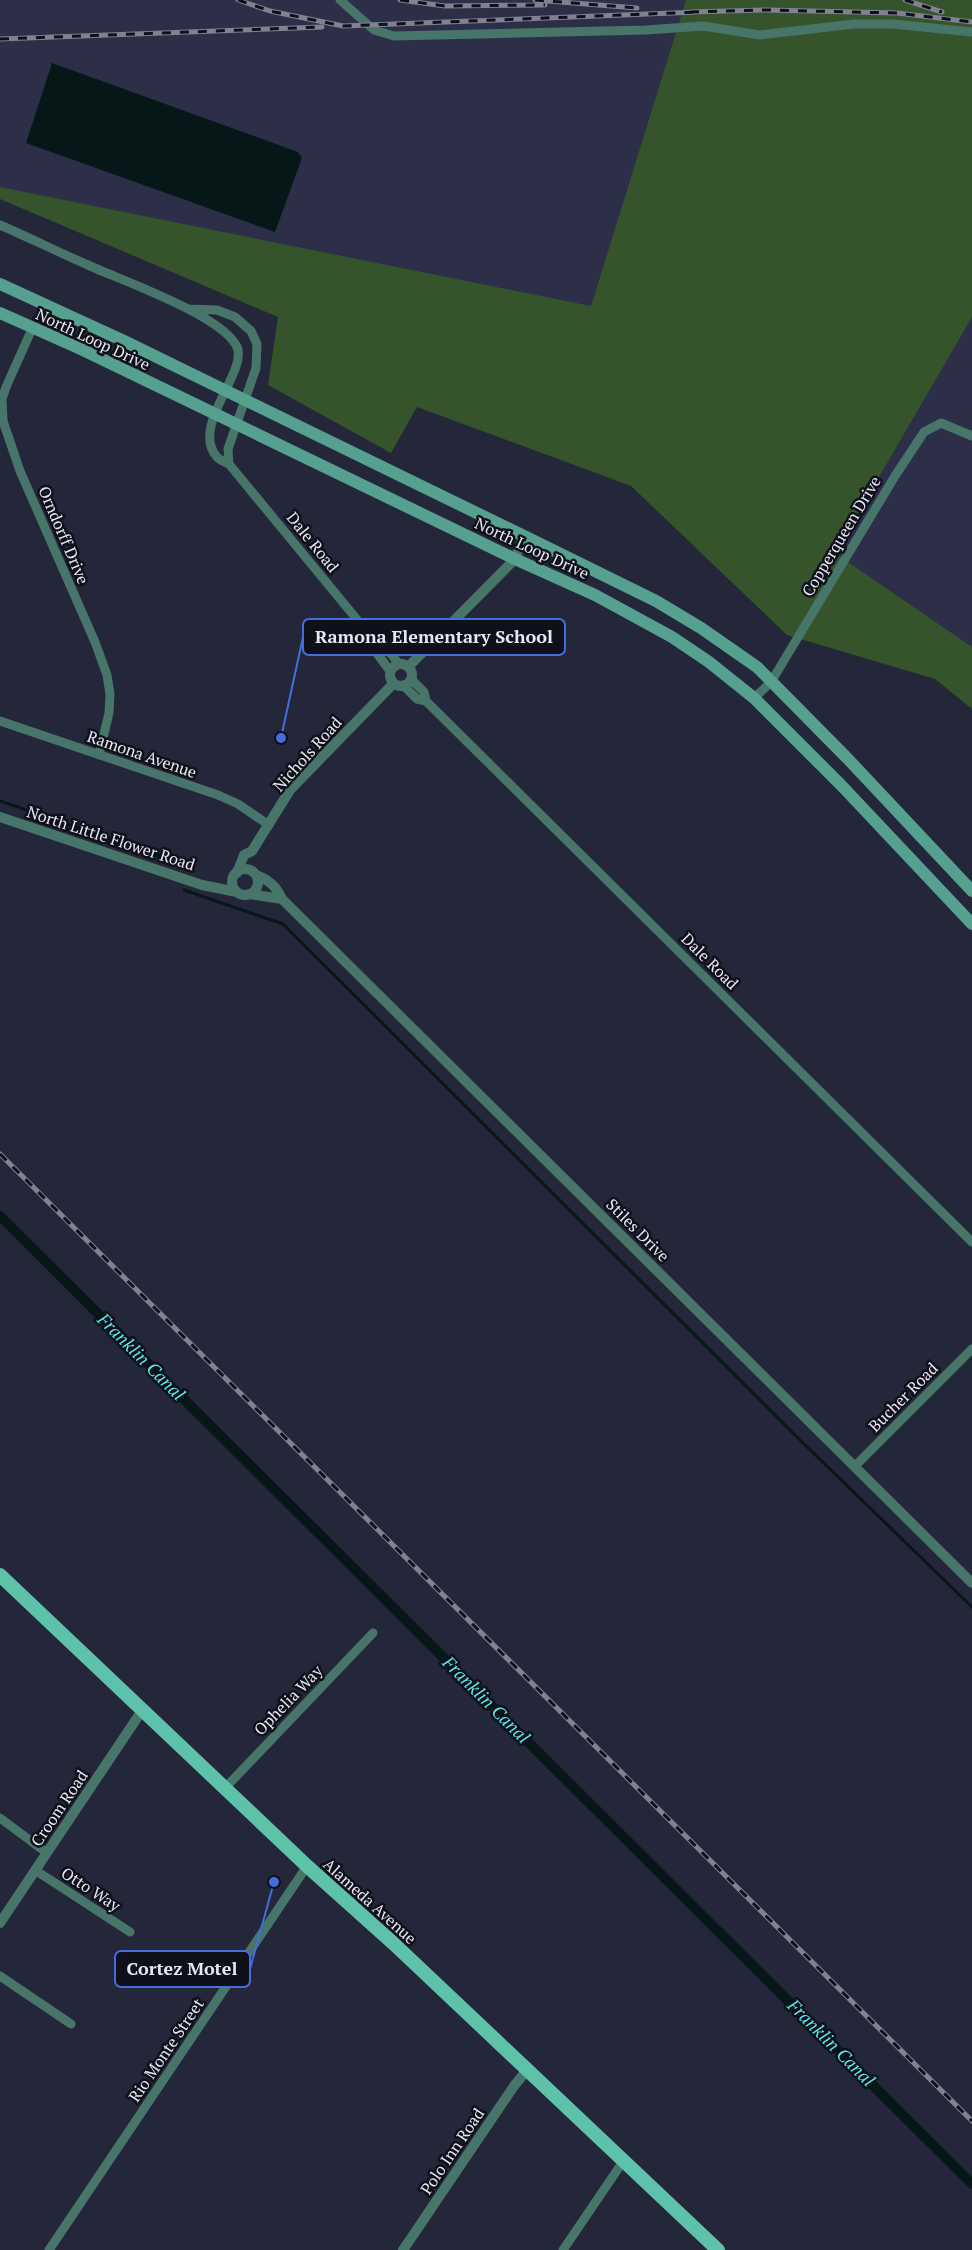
<svg xmlns="http://www.w3.org/2000/svg" width="972" height="2250" font-family="'PT Serif',serif">
  <rect width="100%" height="100%" fill="#24263a"/>
  <!-- built -->
  <path fill="#2d2f49" d="M0 0H686L591 306 0 187Z
    M972 317V647L835 553Z"/>
  <!-- green -->
  <path fill="#35542b" d="M686 0H972V317L835 553 972 647V709L935 679 787 635 631 486 417 407 391 453 268 385 278 317 0 199V187L591 306Z"/>
  <!-- water -->
  <path fill="#061718" d="M52 63 298 152 302 158 275 232 26 143Z"/>
  <g fill="none" stroke-linecap="round" stroke-linejoin="round">
    <!-- stream -->
    <path stroke="#061718" stroke-width="3" d="M0 801 165 858
      M184 890 283 924 799 1439 972 1607"/>
    <!-- canal -->
    <path stroke="#061718" stroke-width="10" d="M0 1216 972 2184"/>
    <!-- minor -->
    <path stroke="#487569" stroke-width="9" d="M340 0 374 30 394 36 646 30 703 26 760 35 854 24H893L972 32
      M0 225C30 238 58 252 88 265 123 281 218 314 236 345 251 369 189 426 217 457 220 460 225 462 229 464L373 639 384 645 399 664
      M189 309 217 310 235 317 251 331 257 344 256 368 228 449 229 464
      M32 329 6 387 2 399 3 421 20 471 95 642 107 675 110 694 109 713 99 755
      M373 639 376 652 390 671
      M411 679 424 692 426 701
      M403 685 417 699 426 701 972 1242
      M754 698 771 682 895 476 924 432 941 423 972 436
      M0 721 218 795 238 804 269 825
      M855 1466 972 1349
      M226 1787 373 1633
      M0 1818 47 1853
      M35 1870 130 1932
      M0 1976 71 2024
      M49 2250 307 1866
      M563 2250 624 2160"/>
    <!-- tertiary -->
    <path stroke="#487569" stroke-width="10" d="M390 675a11 11 0 1 1 22 0a11 11 0 1 1-22 0Z
      M408 667 515 559 524 536
      M0 817 202 885 237 892
      M232 882a13 13 0 1 1 26 0a13 13 0 1 1-26 0Z
      M237 873 244 855 252 851 290 790 394 683
      M256 875C269 880 276 886 282 899L972 1583
      M249 894 282 899
      M0 1923 143 1709
      M403 2250 514 2086 527 2070"/>
    <!-- secondary -->
    <path stroke="#55a08e" stroke-width="12" d="M0 284 124 341 524 536 656 601 701 628 757 667 847 758 972 891
      M0 313 83 350 515 559 595 595 672 637 709 662 754 698 841 785 972 924"/>
    <!-- primary -->
    <path stroke="#5ec2aa" stroke-width="14" d="M0 1575 307 1866 393 1943 718 2250"/>
    <defs>
      <path id="rail" d="M238 0 270 11 343 26 698 12
        M400 0 445 6 545 5
        M535 0 637 8
        M905 0 942 12
        M690 12 766 10 897 13 972 22
        M0 39 322 27
        M0 1154 972 2121"/>
    </defs>
    <!-- rail casing -->
    <use href="#rail" stroke="#808293" stroke-width="5"/>
    <!-- rail -->
    <use href="#rail" stroke="#0f1019" stroke-width="3" stroke-dasharray="9" stroke-linecap="butt"/>
  </g>
  <g text-anchor="middle" stroke-width="5" stroke-linejoin="round" paint-order="stroke">
    <!-- street labels -->
    <g font-size="16" fill="#e6e8f5" stroke="#0f1019">
      <text transform="translate(93 339) rotate(25)" y="6">North Loop Drive</text>
      <text transform="translate(64 535) rotate(67)" y="6">Orndorff Drive</text>
      <text transform="translate(841 536) rotate(-59)" y="6">Copperqueen Drive</text>
      <text transform="translate(313 542) rotate(51)" y="6">Dale Road</text>
      <text transform="translate(532 548) rotate(25)" y="6">North Loop Drive</text>
      <text transform="translate(142 754) rotate(19)" y="6">Ramona Avenue</text>
      <text transform="translate(307 754) rotate(-48)" y="6">Nichols Road</text>
      <text transform="translate(111 838) rotate(18)" y="6">North Little Flower Road</text>
      <text transform="translate(710 961) rotate(45)" y="6">Dale Road</text>
      <text transform="translate(638 1230) rotate(45)" y="6">Stiles Drive</text>
      <text transform="translate(903 1397) rotate(-45)" y="6">Bucher Road</text>
      <text transform="translate(288 1700) rotate(-46)" y="6">Ophelia Way</text>
      <text transform="translate(59 1808) rotate(-56)" y="6">Croom Road</text>
      <text transform="translate(91 1889) rotate(33)" y="6">Otto Way</text>
      <text transform="translate(370 1901) rotate(42)" y="6">Alameda Avenue</text>
      <text transform="translate(166 2050) rotate(-56)" y="6">Rio Monte Street</text>
      <text transform="translate(452 2151) rotate(-56)" y="6">Polo Inn Road</text>
    </g>
    <!-- water labels -->
    <g font-size="18" font-style="italic" fill="#5ae6ea" stroke="#0f1019">
      <text transform="translate(141 1357) rotate(45)" y="6">Franklin Canal</text>
      <text transform="translate(486 1700) rotate(45)" y="6">Franklin Canal</text>
      <text transform="translate(831 2043) rotate(45)" y="6">Franklin Canal</text>
    </g>
  </g>
  <!-- callouts -->
  <path fill="none" stroke="#456dde" stroke-width="2" d="M281 738L303 637M274 1882L250 1969"/>
  <g fill="#456dde" stroke="#0f1019" stroke-width="2">
    <circle cx="281" cy="738" r="6"/>
    <circle cx="274" cy="1882" r="6"/>
  </g>
  <g fill="#0f1019" stroke="#456dde" stroke-width="2">
    <rect x="303" y="619" width="262" height="36" rx="6"/>
    <rect x="115" y="1951" width="135" height="36" rx="6"/>
  </g>
  <g font-size="18" text-anchor="middle" font-weight="bold" fill="#e6e8f5">
    <text x="434" y="643">Ramona Elementary School</text>
    <text x="182" y="1975">Cortez Motel</text>
  </g>
</svg>
